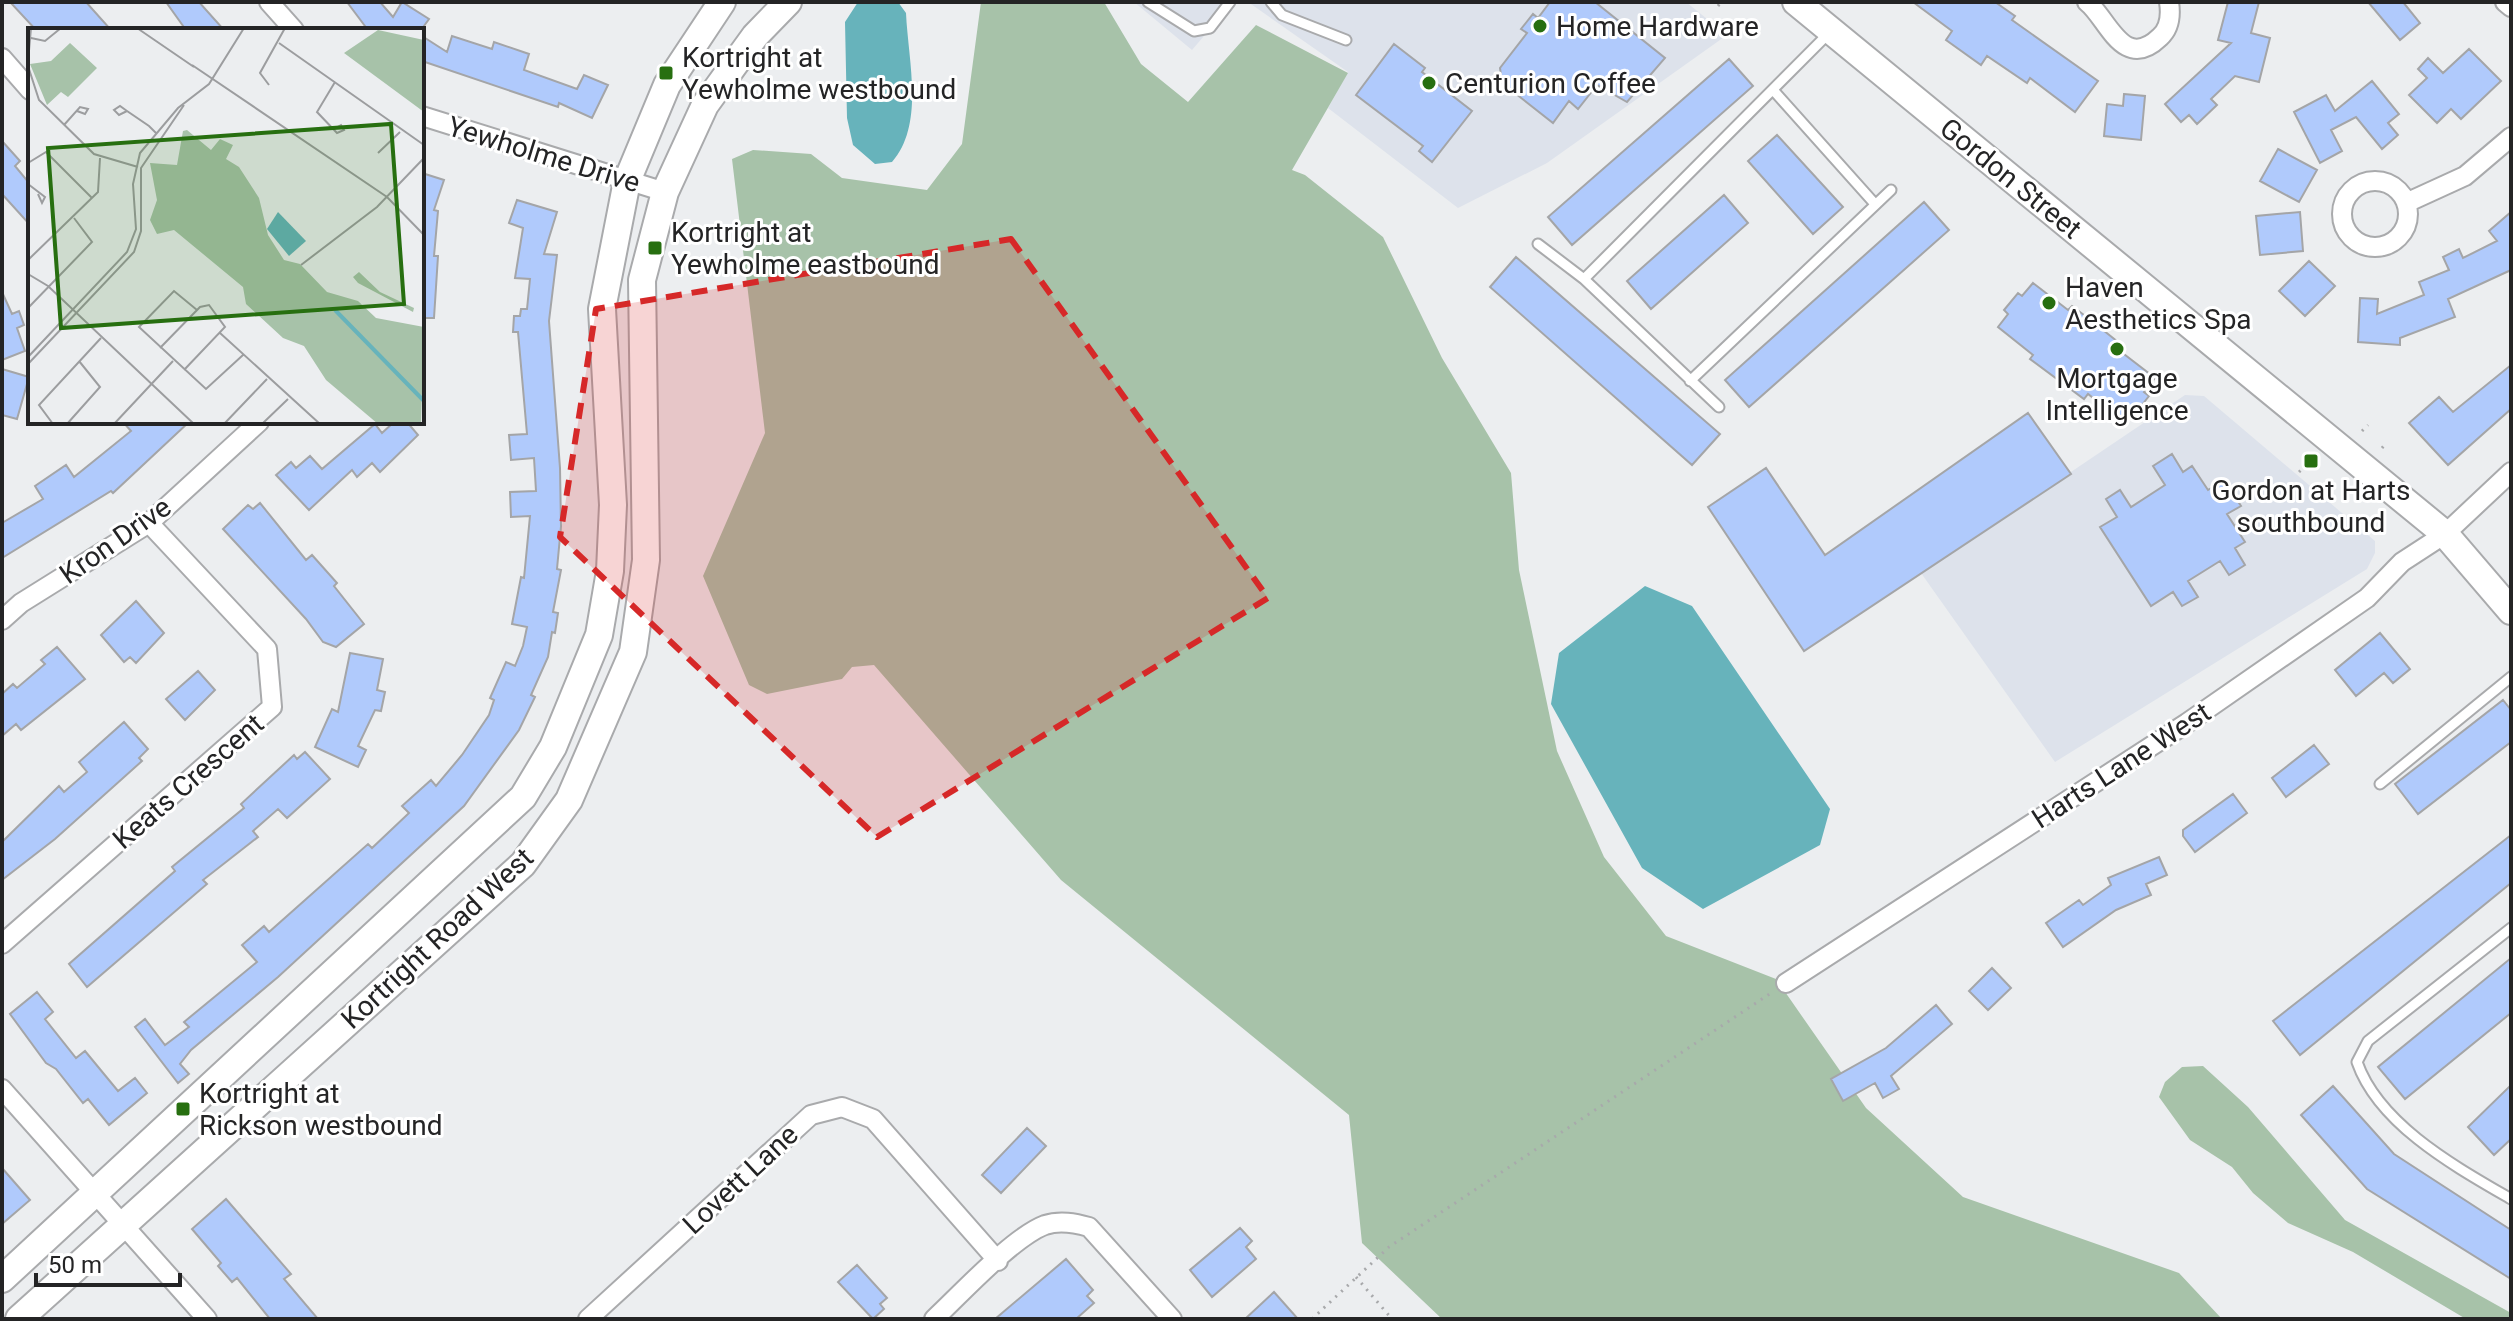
<svg xmlns="http://www.w3.org/2000/svg" width="2513" height="1321" font-family="Roboto,sans-serif">
  <rect width="100%" height="100%" fill="#eceef0"/>
  <!-- built -->
  <path fill="#dde2eb" d="M1134 2H1233L1192 50Z
    M1248 2H1686L1727 35 1547 163 1458 208 1328 108 1348 72Z
    M2185 395 2204 396 2375 541V553L2367 569 2055 762 1921 573Z"/>
  <!-- green -->
  <path fill="#a7c2a9" d="M981 2H1104L1141 64 1188 102 1256 25 1348 73 1292 170 1305 175 1383 237 1442 358 1511 473 1519 570 1557 751 1604 857 1666 936 1776 979 1866 1108 1963 1197 2179 1273 2222 1319H1442L1362 1243 1349 1115 1061 880 874 665 852 667 842 679 767 694 749 685 703 576 765 433 732 159 753 150 811 154 842 178 927 190 962 144Z
    M2203 1066 2248 1107 2345 1220 2511 1313V1319H2466L2353 1252 2288 1223 2253 1193 2232 1167 2190 1140 2159 1097 2165 1082 2182 1067Z"/>
  <!-- water -->
  <path fill="#67b3bb" d="M858 2H898L906 13C908 60 925 124 892 162L875 164 853 145 847 118 845 22Z
    M1645 586 1692 606 1830 809 1820 845 1703 909 1642 868 1551 704 1559 653Z"/>
  <!-- building -->
  <path fill="#b0cafc" stroke="#a4a5a7" stroke-width="2" d="M10 2H86L111 30H36Z
    M166 2H199L224 30H186Z
    M347 2H380L393 17 402 2 429 19 421 30H368Z
    M1550 2H1595L1665 58 1627 102 1597 85 1578 109 1569 101 1553 123 1502 83 1500 68 1527 33 1521 29 1533 14 1538 18Z
    M1913 2H1995L2015 16 2012 20 2098 81 2075 112 2030 78 2027 83 1987 56 1981 65 1946 40 1952 31Z
    M2228 2H2259L2251 33 2270 38 2259 82 2235 76 2211 99 2217 105 2197 124 2189 115 2181 122 2165 104 2231 43 2218 40Z
    M2368 2H2403L2420 23 2400 40Z
    M422 36 447 52 452 36 492 49 494 42 529 54 524 70 577 89 584 75 608 85 592 118 559 103 558 107 422 61Z
    M1394 44 1425 68 1422 72 1472 111 1432 162 1419 151 1423 146 1356 95Z
    M2469 49 2501 81 2461 119 2451 109 2437 123 2409 95 2427 78 2418 69 2428 58 2443 73Z
    M1729 59 1753 86 1572 245 1548 217Z
    M2372 81 2399 114 2388 123 2398 135 2382 149 2356 117 2331 130 2342 151 2320 163 2294 112 2326 95 2335 111Z
    M2124 94 2145 96 2141 140 2104 136 2107 104 2123 106Z
    M1777 135 1843 207 1813 234 1748 161Z
    M2 141 20 161 15 166 30 184V225L2 194Z
    M2278 149 2317 170 2299 202 2260 181Z
    M422 173 444 180 434 210 438 211 434 256H438L434 318H422Z
    M1724 195 1748 223 1651 309 1627 281Z
    M517 200 557 212 544 254 557 255 549 321 560 468 561 526 557 569 561 570 553 612 558 613 555 633 552 632 548 657 531 695 535 697 519 730 464 806 278 977 191 1050 180 1064 189 1074 178 1083 135 1027 145 1019 165 1045 189 1027 184 1022 257 962 242 945 264 926 269 932 368 844 372 848 409 813 402 806 431 780 436 786 462 755 489 715 494 700 490 698 506 662 515 666 523 646 527 627 512 624 521 577 524 578 530 516 511 517 510 492 536 491 534 458 511 460 509 435 527 434 518 332H513L514 316H520L521 309H527L530 279 515 278 523 228 509 223Z
    M1924 202 1949 230 1749 407 1725 380Z
    M2300 212 2303 251 2260 255 2256 216Z
    M2511 212V270L2448 299 2455 317 2400 338V345L2358 342 2360 298 2378 299 2377 314 2424 295 2419 282 2449 270 2443 257 2459 249 2463 258 2497 241 2489 231Z
    M1516 257 1720 434 1692 465 1490 287Z
    M2309 261 2335 286 2305 316 2279 291Z
    M2033 283 2068 310 2072 306 2088 318 2123 346 2120 351 2155 378 2144 392 2149 396 2138 410 2133 407 2122 421 2088 394 2084 399 2030 359 2033 355 1998 327 2008 314 2004 310 2018 293 2022 296Z
    M2 292 12 314 19 311 24 325 17 328 25 351 2 360Z
    M2511 365V409L2448 465 2409 423 2439 397 2453 412Z
    M2 369 29 377 17 419 2 415Z
    M2028 413 2071 474 1804 651 1708 507 1766 468 1825 555Z
    M123 422H189L113 493 111 491 2 558V523L43 499 35 486 66 465 74 477 131 431Z
    M394 422H407L418 435 380 472 372 463 357 477 352 470 309 510 276 475 291 462 296 468 310 456 322 469 375 424 382 433Z
    M2172 454 2183 472 2192 466 2208 490 2224 480 2241 506 2227 514 2245 542 2235 548 2245 565 2229 575 2220 561 2188 581 2198 597 2182 606 2173 592 2151 606 2100 527 2117 517 2106 499 2120 490 2131 507 2165 485 2153 466Z
    M260 503 306 560 312 555 337 583 334 586 364 624 336 647 323 642 306 619 223 529 248 505 253 509Z
    M136 601 164 633 136 663 130 657 124 662 101 635Z
    M2380 633 2410 669 2393 683 2384 673 2356 696 2335 670Z
    M57 647 85 679 21 730 16 724 2 736V694L13 684 17 688 45 664 41 660Z
    M350 653 383 659 377 690 385 692 381 711 375 710 358 746 366 750 358 767 315 747 332 709 338 712Z
    M198 671 215 690 185 720 166 699Z
    M2503 700 2511 710V742L2418 814 2395 784Z
    M124 722 148 749 139 758 142 761 55 839 2 880V842L59 786 64 792 87 772 79 762Z
    M2314 745 2329 764 2286 797 2272 778Z
    M305 752 330 779 287 818 278 809 253 831 258 837 203 880 207 884 87 987 69 964 175 871 172 867 244 808 241 804 294 755 297 759Z
    M2233 794 2247 813 2195 852 2183 836V830Z
    M2511 835V883L2300 1055 2273 1021Z
    M2159 857 2167 875 2146 884 2151 895 2116 910 2063 947 2046 923 2079 900 2083 905 2111 885 2108 878Z
    M2511 958V1013L2405 1099 2378 1067Z
    M1992 968 2011 988 1988 1010 1969 991Z
    M37 992 53 1012 45 1019 76 1058 85 1051 118 1091 135 1078 147 1093 109 1125 88 1099 83 1103 56 1069 46 1063 10 1014Z
    M1936 1005 1952 1024 1891 1076 1899 1089 1883 1098 1875 1083 1843 1101 1831 1079 1886 1048Z
    M2511 1085V1139L2494 1155 2468 1127Z
    M2333 1086 2394 1154 2511 1230V1279L2367 1189 2301 1115Z
    M1027 1128 1046 1146 1001 1193 982 1175Z
    M2 1168 30 1200 2 1224Z
    M226 1199 291 1274 284 1279 318 1319H270L237 1278 232 1282 218 1266 221 1263 192 1229Z
    M1240 1228 1252 1241 1246 1247 1256 1259 1212 1297 1190 1270Z
    M1066 1259 1093 1290 1087 1296 1094 1303 1076 1319H995Z
    M857 1265 887 1298 880 1304 884 1309 873 1319 838 1282Z
    M1274 1292 1298 1319H1245Z"/>
  <g fill="none" stroke-linecap="round" stroke-linejoin="round">
    <defs>
      <path id="lane" d="M1148 2 1194 31 1210 28 1230 2
        M1271 2 1282 15 1346 40
        M1774 91 1875 204
        M1538 244 1584 279 1719 407
        M1584 279 1830 32
        M1690 381 1891 190
        M2380 784 2511 677
        M2511 928 2368 1041 2357 1062C2379 1125 2456 1167 2511 1199"/>
      <path id="street" d="M269 2 294 30
        M2087 2C2107 17 2123 73 2160 37 2170 28 2171 15 2169 2
        M2505 2 2511 7
        M2 58 30 90
        M422 116 665 192
        M2342 214a33 33 0 1 1 66 0a33 33 0 1 1-66 0Z
        M2406 203 2465 176 2511 137
        M2 620 21 603 149 523 259 422
        M2 944 272 707 267 649 149 523
        M1786 983 2187 723 2367 598 2402 562 2445 534 2511 472
        M2 1089 207 1319
        M588 1319 811 1115 842 1107 873 1119 998 1261
        M934 1319C961 1294 1013 1237 1045 1225 1060 1220 1075 1223 1089 1227L1172 1319"/>
      <path id="secondary" d="M1796 2 2445 534 2511 611
        M2 1279 523 797 553 747 599 635 610 571 613 505 602 309 627 181 667 85 722 2
        M19 1319 523 864 569 800 633 652 646 560 642 280 665 192 705 105 755 36 788 2"/>
    </defs>
    <!-- lane casing -->
    <use href="#lane" stroke="#a9aaac" stroke-width="13"/>
    <!-- street casing -->
    <use href="#street" stroke="#a9aaac" stroke-width="22"/>
    <!-- secondary casing -->
    <use href="#secondary" stroke="#a9aaac" stroke-width="30"/>
    <!-- path -->
    <path stroke="#a8a9ab" stroke-width="3" stroke-dasharray="2 6" stroke-linecap="butt" d="M1718 6 1721 2
      M2362 431 2368 425
      M2382 448 2387 442
      M2299 472 2311 461
      M1356 1277 1392 1319
      M1312 1319 1389 1247 1771 993"/>
    <!-- lane -->
    <use href="#lane" stroke="#fff" stroke-width="9"/>
    <!-- street -->
    <use href="#street" stroke="#fff" stroke-width="18"/>
    <!-- secondary -->
    <use href="#secondary" stroke="#fff" stroke-width="26"/>
  </g>
  <!-- marked area -->
  <path fill="#d62828" fill-opacity="0.2" stroke="#d62828" stroke-width="6" stroke-dasharray="16 10" stroke-linejoin="round" d="M1011 239 1268 598 877 837 560 537 596 309Z"/>
  <!-- markers -->
  <g fill="#276f10" stroke="#fff" stroke-width="3">
    <circle cx="1540" cy="26" r="8"/>
    <rect x="658" y="65" width="16" height="16" rx="4"/>
    <circle cx="1429" cy="83" r="8"/>
    <rect x="647" y="240" width="16" height="16" rx="4"/>
    <circle cx="2049" cy="303" r="8"/>
    <circle cx="2117" cy="349" r="8"/>
    <rect x="2303" y="453" width="16" height="16" rx="4"/>
    <rect x="175" y="1101" width="16" height="16" rx="4"/>
  </g>
  <g text-anchor="middle" stroke-width="6" stroke-linejoin="round" paint-order="stroke">
    <!-- poi labels -->
    <g font-size="28" fill="#242425" stroke="#fff" text-anchor="start">
      <text x="1556" y="36">Home Hardware</text>
      <text x="682" y="67">Kortright at<tspan x="682" dy="32">Yewholme westbound</tspan></text>
      <text x="1445" y="93">Centurion Coffee</text>
      <text x="671" y="242">Kortright at<tspan x="671" dy="32">Yewholme eastbound</tspan></text>
      <text x="2065" y="297">Haven<tspan x="2065" dy="32">Aesthetics Spa</tspan></text>
      <text x="2117" y="388" text-anchor="middle">Mortgage<tspan x="2117" dy="32">Intelligence</tspan></text>
      <text x="2311" y="500" text-anchor="middle">Gordon at Harts<tspan x="2311" dy="32">southbound</tspan></text>
      <text x="199" y="1103">Kortright at<tspan x="199" dy="32">Rickson westbound</tspan></text>
    </g>
    <!-- street labels -->
    <g font-size="28" fill="#242425" stroke="#fff">
      <text transform="translate(544 154) rotate(17)" y="10">Yewholme Drive</text>
      <text transform="translate(2011 178) rotate(39)" y="10">Gordon Street</text>
      <text transform="translate(115 540) rotate(-35)" y="10">Kron Drive</text>
      <text transform="translate(2121 765) rotate(-33)" y="10">Harts Lane West</text>
      <text transform="translate(188 781) rotate(-41)" y="10">Keats Crescent</text>
      <text transform="translate(437 938) rotate(-43)" y="10">Kortright Road West</text>
      <text transform="translate(740 1179) rotate(-43)" y="10">Lovett Lane</text>
    </g>
  </g>
  <!-- overview -->
  <g transform="translate(28 28)">
    <rect width="396" height="396" fill="#eceef0"/>
    <path d="M350 2 396 12V84L316 25ZM42 15 69 40 40 69 33 64 19 77 2 36 23 33ZM159 102 183 122 192 111 205 117 198 131 211 139 231 170 240 207 256 232 272 236 299 264 330 273 348 290 396 299 393 396H350L298 352 276 318 255 310 218 276 215 259 146 202 129 206 122 192 129 172 122 135 149 137 155 103ZM331 244 352 264 386 280 385 284 330 255 325 249Z" fill="#a7c2a9"/>
    <path d="M250 184 278 213 261 228 239 201Z" fill="#67b3bb"/>
    <path fill="none" stroke="#67b3bb" stroke-width="4" d="M307 282 396 373"/>
    <path fill="none" stroke="#9c9d9f" stroke-width="2" d="M109 0 166 39M3 10 17 13 33 0M251 15 396 117M0 34 3 0M164 37 359 169 396 207M0 38 11 72 66 126 110 139M241 57 232 45 257 0M99 83 91 87 86 82 92 78 99 83 121 98 129 106M36 97 52 79 60 81 57 86 49 83M306 101 313 97 316 102 309 105 289 84 307 54M350 125 372 104M0 135 18 124 64 170M0 156 17 169 14 175 10 166M0 232 70 164 72 130M273 237 349 179 396 130M0 246 20 258 166 396M0 280 64 214 46 190M169 282 146 263 111 299 178 361 215 327M192 305 292 396M132 320 172 279 181 277 197 299 156 342M0 329 99 224 108 201 105 156 112 125 150 80 181 56 216 0M0 336 106 224 113 203V140L156 77M25 396 11 377 73 310M39 396 72 359 51 333M86 396 145 333M196 396 239 351M234 396 260 371"/>
    <path fill="#276f10" fill-opacity="0.15" stroke="#276f10" stroke-width="4" d="M363 96 376 276 33 300 20 120Z"/>
    <rect width="396" height="396" fill="none" stroke="#242425" stroke-width="4"/>
  </g>
  <!-- border -->
  <rect width="2513" height="1321" fill="none" stroke="#242425" stroke-width="8"/>
  <!-- scale -->
  <path d="M36 1273v12h144v-12" fill="none" stroke="#242425" stroke-width="4"/>
  <text x="48" y="1273" font-size="24" fill="#242425" stroke="#ffffff" stroke-width="6" paint-order="stroke">50 m</text>
</svg>
